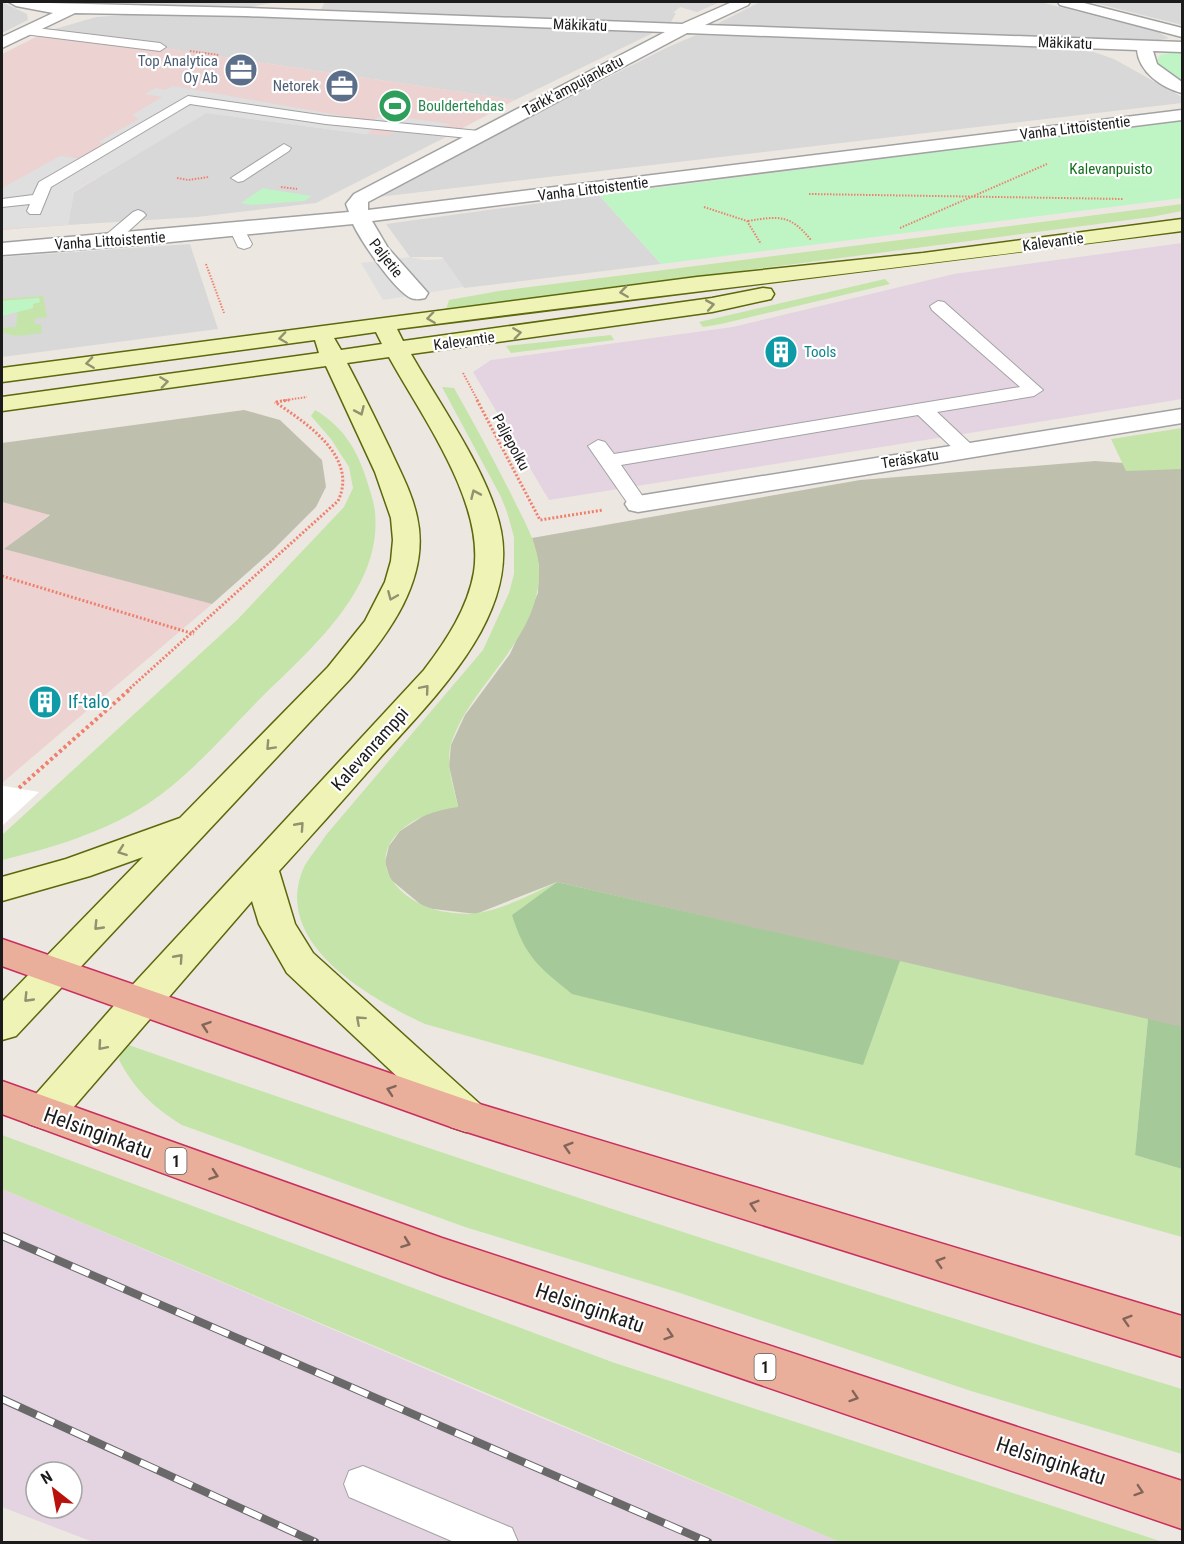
<svg xmlns="http://www.w3.org/2000/svg" width="1184" height="1544" font-family="'Roboto Condensed',sans-serif">
  <rect width="100%" height="100%" fill="#ece8e1"/>
  <!-- residential -->
  <path fill="#d9d8d8" d="M2 2 27 14 28 20 2 33Z
    M107 2H276L250 7 100 5Z
    M325 2H720L697 12 680 7 673 13H676L671 22 543 20 321 9Z
    M760 2H1040L1158 32 1169 38 1159 40 711 27Z
    M1089 2H1182V25L1099 4Z
    M153 13 245 15 653 33 515 100 48 31 96 17Z
    M696 35 1079 47 1114 59 1182 97V103L370 198 666 48Z
    M206 113 366 134 397 131 446 137 316 203 197 217 68 225 74 192Z
    M599 195 661 264 464 288 442 257H410L386 224Z
    M190 244 218 329 2 357V257Z"/>
  <!-- commercial -->
  <path fill="#ecd2d0" d="M48 31 515 100 446 137 397 131 388 136 206 113 74 191 68 225 2 230V54Z
    M2 502 50 514 5 549 212 604 2 783Z"/>
  <!-- industrial -->
  <path fill="#e4d3e1" fill-rule="evenodd" d="M1182 243V399L549 500 473 372 491 360 733 327 954 274Z
    M2 1189 513 1406 840 1542H93L2 1507ZM36 1472H72V1508H36Z"/>
  <!-- construction -->
  <path fill="#bfbfad" d="M244 410 280 420 322 460 326 487 316 507 274 549 212 604 4 549 50 515 2 502V443Z
    M1095 461 1182 467V1028L557 882 476 914 425 908 390 879 385 862 389 846 400 831 431 811 458 806 449 766 451 745 465 715 510 654 538 593 539 566 532 538 860 480Z"/>
  <!-- grass -->
  <path fill="#c4e4a9" d="M1182 204V211L1151 217 446 310 449 300 499 291Z
    M885 279 890 284 721 324 703 327 699 322Z
    M43 296 47 317 34 319 35 324H41L42 333C30 334 11 339 2 331V328L16 327 18 310 33 308V304L40 302 38 298 2 301V299Z
    M611 335 614 340 511 353 506 346Z
    M442 387 454 388C475 425 495 462 514 500 524 521 538 544 539 568 542 639 471 682 451 744 445 765 454 787 458 807 437 810 417 816 400 831 363 866 404 903 440 911 452 913 465 915 477 913 505 909 531 894 557 882L512 915 863 1064 900 961 1148 1019 1135 1155 1182 1169V1237L425 1024C370 998 268 942 305 865 311 855 320 845 326 835L483 650 509 593 514 574V537L507 512 501 497Z
    M315 410C343 426 358 451 367 481 370 491 374 502 375 512 383 593 303 655 253 706 220 740 186 779 146 805 102 833 52 848 2 860V835L237 620 344 507 353 488 349 467 331 439 311 416Z
    M1182 428V469L1126 471 1111 439Z
    M123 1043C474 1166 827 1281 1182 1389V1454L971 1391 677 1292 465 1227 182 1125C153 1107 135 1090 119 1060Z
    M2 1135 612 1362 1163 1542H840L2 1189Z"/>
  <!-- forest -->
  <path fill="#a5c998" d="M557 882 900 961 863 1065 572 994C539 967 525 957 512 915Z
    M1148 1019 1182 1027V1169L1135 1155Z"/>
  <!-- park -->
  <path fill="#bff5c5" d="M1182 50V82L1166 73 1156 62 1160 55Z
    M1182 121V198L1159 201 661 264 599 195Z
    M263 188 266 189 312 196 304 201 252 205 241 203Z
    M39 298 40 302 33 304V308L2 316V301Z"/>
  <!-- parking -->
  <path fill="#dfdfdf" d="M173 86 372 121 378 117 395 120 407 118 451 124 415 133 374 129 366 134 206 113 74 191 68 225 2 229V188L60 156 83 159 109 144 98 142 139 119 132 115 162 97 145 94 155 88 165 90Z
    M410 257 425 260 444 259 463 287 383 300 361 263Z"/>
  <!-- pier -->
  <path fill="#fff" d="M4 786 39 792 2 826V787Z"/>
  <g fill="none" stroke-linecap="round" stroke-linejoin="round">
    <defs>
      <path id="service" d="M28 27 160 43 166 47 160 51 24 34 22 31Z
        M188 96 326 116 479 131 486 135 479 139 326 124 190 104 51 187 40 214H30L27 211 30 204 2 207V199L33 195 39 182Z
        M284 144 291 148 289 151 243 181 238 182 231 178Z
        M138 210 143 212 146 215 143 218 113 245H101L99 242 101 239 133 212Z
        M238 225 243 227 252 244 250 247 244 249 238 247 230 230Z
        M938 301 944 302 1043 390 1034 396 937 412 973 446 976 450 973 454H959L918 415 621 465 648 504 645 508H631L588 446 598 440 605 442 614 454 1020 387 932 310 930 306Z
        M363 1466 512 1528 518 1542H454L349 1497 344 1484 349 1471Z"/>
      <path id="minor" d="M9 2 246 8 682 24 732 2H750L748 5 705 25 1182 42V52L1153 51 1157 64 1182 82V93C1162 88 1139 72 1137 50L687 33 368 202V210L1182 110V120L372 221 388 248 428 293 425 298C420 299 416 300 411 298 394 290 361 241 353 224L150 244 2 255V243L349 212 346 204 354 194 665 32 246 16 75 13 2 48V37L53 13 16 6Z
        M1058 2H1080L1182 28V37L1060 5Z
        M1182 409V423L638 512 629 510 625 504 629 498 638 496Z"/>
      <path id="secondary" d="M1182 219V231C920 266 658 295 397 329L403 341 712 298 763 288 771 289 774 294 771 299 712 312 411 354C440 405 490 474 501 531 518 618 432 700 379 759 346 797 313 834 279 871L295 924 313 953 481 1105 487 1116 481 1127 466 1132 451 1127 287 973 259 924 252 901 59 1124 44 1129 29 1124 23 1113 29 1102 126 992 424 670C446 641 468 608 474 572 485 502 422 417 389 357L347 363C362 391 376 420 390 449 400 471 412 493 417 517 431 579 388 635 350 679L16 1036 2 1040V1002L143 857 90 876 2 901V877L66 859 180 818 328 667 365 621 385 582 391 561 393 540 391 518 375 472 326 366 2 411V397L319 353 315 340 2 382V368L697 277 923 253ZM376 332 382 344 341 350 334 338Z"/>
      <path id="trunk" d="M2 939 473 1102 1182 1316V1357L451 1127 2 966Z
        M2 1081 442 1238 1182 1481V1529L442 1276 2 1114Z"/>
    </defs>
    <!-- service casing -->
    <use href="#service" stroke="#a2a2a2" stroke-width="2"/>
    <!-- minor casing -->
    <use href="#minor" stroke="#a2a2a2" stroke-width="3"/>
    <!-- secondary casing -->
    <use href="#secondary" stroke="#5b680b" stroke-width="3"/>
    <!-- trunk casing -->
    <use href="#trunk" stroke="#c92e5e" stroke-width="3"/>
    <!-- path-far2 -->
    <path stroke="#f07f6e" stroke-width="2" stroke-dasharray="1.5 1.5" stroke-linecap="butt" d="M190 51 219 55
      M177 178 188 180 209 177
      M281 187 297 189
      M809 194 1123 199
      M704 207 747 221 761 244
      M748 221C779 216 790 214 811 240
      M900 228 1047 164
      M206 264 224 313
      M463 373 478 401
      M280 401 307 397"/>
    <!-- path-far1 -->
    <path stroke="#f07f6e" stroke-width="3" stroke-dasharray="2 2" stroke-linecap="butt" d="M477 400 540 520 603 510
      M276 402 289 400
      M2 576 194 634
      M127 691 338 501C359 457 306 423 275 402"/>
    <!-- path -->
    <path stroke="#f07f6e" stroke-width="4" stroke-dasharray="3 3" stroke-linecap="butt" d="M19 788 129 690"/>
    <!-- service -->
    <use href="#service" fill="#fff" fill-rule="evenodd"/>
    <!-- minor -->
    <use href="#minor" fill="#fff" fill-rule="evenodd"/>
    <!-- secondary -->
    <use href="#secondary" fill="#eff4b6" fill-rule="evenodd"/>
    <!-- trunk -->
    <use href="#trunk" fill="#eaaf9a" fill-rule="evenodd"/>
    <defs>
      <path id="rail" d="M2 1236 708 1542
        M2 1399 315 1542"/>
    </defs>
    <!-- rail casing -->
    <use href="#rail" stroke="#696969" stroke-width="8"/>
    <!-- rail -->
    <use href="#rail" stroke="#fff" stroke-width="6" stroke-dasharray="19" stroke-linecap="butt"/>
  </g>
  <!-- one-way arrows -->
  <defs><path id="oneway-chevron" d="M-2-3.5L2.5 0L-2 3.5" fill="none" stroke-width="1.6" stroke-linecap="round" stroke-linejoin="round" transform="scale(1.5)"/></defs>
  <g stroke="#909270">
    <use href="#oneway-chevron" transform="translate(624 292) rotate(172)"/>
    <use href="#oneway-chevron" transform="translate(710 305) rotate(-10)"/>
    <use href="#oneway-chevron" transform="translate(431 318) rotate(172)"/>
    <use href="#oneway-chevron" transform="translate(517 333) rotate(-8)"/>
    <use href="#oneway-chevron" transform="translate(283 338) rotate(172)"/>
    <use href="#oneway-chevron" transform="translate(90 363) rotate(172)"/>
    <use href="#oneway-chevron" transform="translate(164 382) rotate(-8)"/>
    <use href="#oneway-chevron" transform="translate(360 411) rotate(66)"/>
    <use href="#oneway-chevron" transform="translate(475 494) rotate(-114)"/>
    <use href="#oneway-chevron" transform="translate(392 596) rotate(113)"/>
    <use href="#oneway-chevron" transform="translate(425 689) rotate(-50)"/>
    <use href="#oneway-chevron" transform="translate(270 746) rotate(133)"/>
    <use href="#oneway-chevron" transform="translate(300 826) rotate(-48)"/>
    <use href="#oneway-chevron" transform="translate(122 851) rotate(160)"/>
    <use href="#oneway-chevron" transform="translate(98 926) rotate(134)"/>
    <use href="#oneway-chevron" transform="translate(179 958) rotate(-48)"/>
    <use href="#oneway-chevron" transform="translate(28 998) rotate(134)"/>
    <use href="#oneway-chevron" transform="translate(360 1020) rotate(-138)"/>
    <use href="#oneway-chevron" transform="translate(102 1046) rotate(131)"/>
  </g>
  <g stroke="#82655a">
    <use href="#oneway-chevron" transform="translate(206 1026) rotate(-161)"/>
    <use href="#oneway-chevron" transform="translate(391 1090) rotate(-161)"/>
    <use href="#oneway-chevron" transform="translate(568 1147) rotate(-163)"/>
    <use href="#oneway-chevron" transform="translate(214 1175) rotate(19)"/>
    <use href="#oneway-chevron" transform="translate(754 1205) rotate(-163)"/>
    <use href="#oneway-chevron" transform="translate(406 1243) rotate(20)"/>
    <use href="#oneway-chevron" transform="translate(940 1262) rotate(-163)"/>
    <use href="#oneway-chevron" transform="translate(1127 1320) rotate(-163)"/>
    <use href="#oneway-chevron" transform="translate(669 1335) rotate(18)"/>
    <use href="#oneway-chevron" transform="translate(854 1397) rotate(18)"/>
    <use href="#oneway-chevron" transform="translate(1139 1491) rotate(18)"/>
  </g>
  <!-- icons -->
  <defs>
    <symbol id="office-disc" viewBox="-11 -11 22 22"><circle r="9.5" fill="#5c6f8a" stroke="#fff"/><path d="M-6-3h4V-5.5h4V-3h4V5H-6ZM-1-4.5V-3h2v-1.5ZM-6 0V1H6V0Z" fill="#fff"/></symbol>
    <symbol id="stadium-disc" viewBox="-11 -11 22 22"><circle r="9.5" fill="#2e9e5b" stroke="#fff"/><path d="M0-5a6.5 5 0 1 0 0 10a6.5 5 0 1 0 0-10ZM-3.5-1.8h7v3.6h-7Z" fill="#fff"/></symbol>
    <symbol id="building-disc" viewBox="-11 -11 22 22"><circle r="9.5" fill="#0f9aa8" stroke="#fff"/><path d="M-4-6H4V6H1V3H-1V6H-4ZM-2.5-4.3h1.7v1.8h-1.7ZM.8-4.3h1.7v1.8H.8ZM-2.5-1h1.7V.8h-1.7ZM.8-1h1.7V.8H.8Z" fill="#fff"/></symbol>
  </defs>
  <g fill-rule="evenodd">
    <use href="#office-disc" x="222" y="51" width="38" height="38"/>
    <use href="#office-disc" x="323" y="67" width="38" height="38"/>
    <use href="#stadium-disc" x="376" y="87" width="38" height="38"/>
    <use href="#building-disc" x="762" y="333" width="38" height="38"/>
    <use href="#building-disc" x="26" y="683" width="38" height="38"/>
  </g>
  <g text-anchor="middle" stroke-width="4.5" stroke-linejoin="round" paint-order="stroke">
    <!-- far-street labels -->
    <g font-size="15" fill="#1b1b1b" stroke="#fff">
      <text transform="translate(580 25) rotate(2)" y="5">Mäkikatu</text>
      <text transform="translate(1065 43) rotate(2)" y="5">Mäkikatu</text>
      <text transform="translate(573 86) rotate(-28)" y="5">Tarkk'ampujankatu</text>
      <text transform="translate(1075 128) rotate(-7)" y="5">Vanha Littoistentie</text>
      <text transform="translate(593 189) rotate(-7)" y="5">Vanha Littoistentie</text>
      <text transform="translate(110 241) rotate(-4)" y="5">Vanha Littoistentie</text>
      <text transform="translate(1053 242) rotate(-8)" y="5">Kalevantie</text>
      <text transform="translate(386 258) rotate(52)" y="5">Paljetie</text>
      <text transform="translate(464 341) rotate(-8)" y="5">Kalevantie</text>
      <text transform="translate(511 442) rotate(62)" y="5">Paljepolku</text>
      <text transform="translate(910 459) rotate(-9)" y="5">Teräskatu</text>
    </g>
    <!-- far-service labels -->
    <g font-size="15" fill="#4e5e75" stroke="#fff" text-anchor="end">
      <text x="218" y="66">Top Analytica<tspan x="218" dy="17">Oy Ab</tspan></text>
      <text x="319" y="91">Netorek</text>
    </g>
    <!-- far-leisure labels -->
    <g font-size="15" fill="#27864d" stroke="#fff" text-anchor="start">
      <text x="418" y="111">Bouldertehdas</text>
    </g>
    <!-- far-park labels -->
    <g font-size="15" fill="#12701d" stroke="#fff">
      <text x="1111" y="174">Kalevanpuisto</text>
    </g>
    <!-- far-culture labels -->
    <g font-size="15" fill="#0d838f" stroke="#fff" text-anchor="start">
      <text x="804" y="357">Tools</text>
    </g>
    <!-- shield labels -->
    <g fill="#fff" stroke="#5f5f5f" stroke-width="1.5">
      <rect x="165.5" y="1148" width="21" height="26" rx="4.5"/>
      <rect x="754.5" y="1354" width="21" height="26" rx="4.5"/>
    </g>
    <g font-size="16" font-weight="bold" fill="#1b1b1b">
      <text x="176" y="1167">1</text>
      <text x="765" y="1373">1</text>
    </g>
    <!-- culture labels -->
    <g font-size="18" fill="#0d838f" stroke="#fff" text-anchor="start">
      <text x="68" y="708">If-talo</text>
    </g>
    <!-- street labels -->
    <g font-size="18" fill="#1b1b1b" stroke="#fff">
      <text transform="translate(370 749) rotate(-48)" y="6">Kalevanramppi</text>
    </g>
    <!-- near-street labels -->
    <g font-size="21" fill="#1b1b1b" stroke="#fff">
      <text transform="translate(98 1133) rotate(20)" y="7">Helsinginkatu</text>
      <text transform="translate(590 1308) rotate(19)" y="7">Helsinginkatu</text>
      <text transform="translate(1051 1461) rotate(18)" y="7">Helsinginkatu</text>
    </g>
  </g>
  <!-- border -->
  <rect width="1184" height="1544" fill="none" stroke="#1b1b1b" stroke-width="6"/>
  <!-- north arrow -->
  <g transform="translate(54 1490) rotate(329)"><circle r="28" fill="#ffffff" stroke="#a4a4a4" stroke-width="1.5"/>
  <path d="M0-4.5L10 22L0 15L-10 22Z" fill="#b9120d"/>
  <text y="-9" font-size="16" font-weight="bold" text-anchor="middle" fill="#1b1b1b">N</text>
  </g>
</svg>
